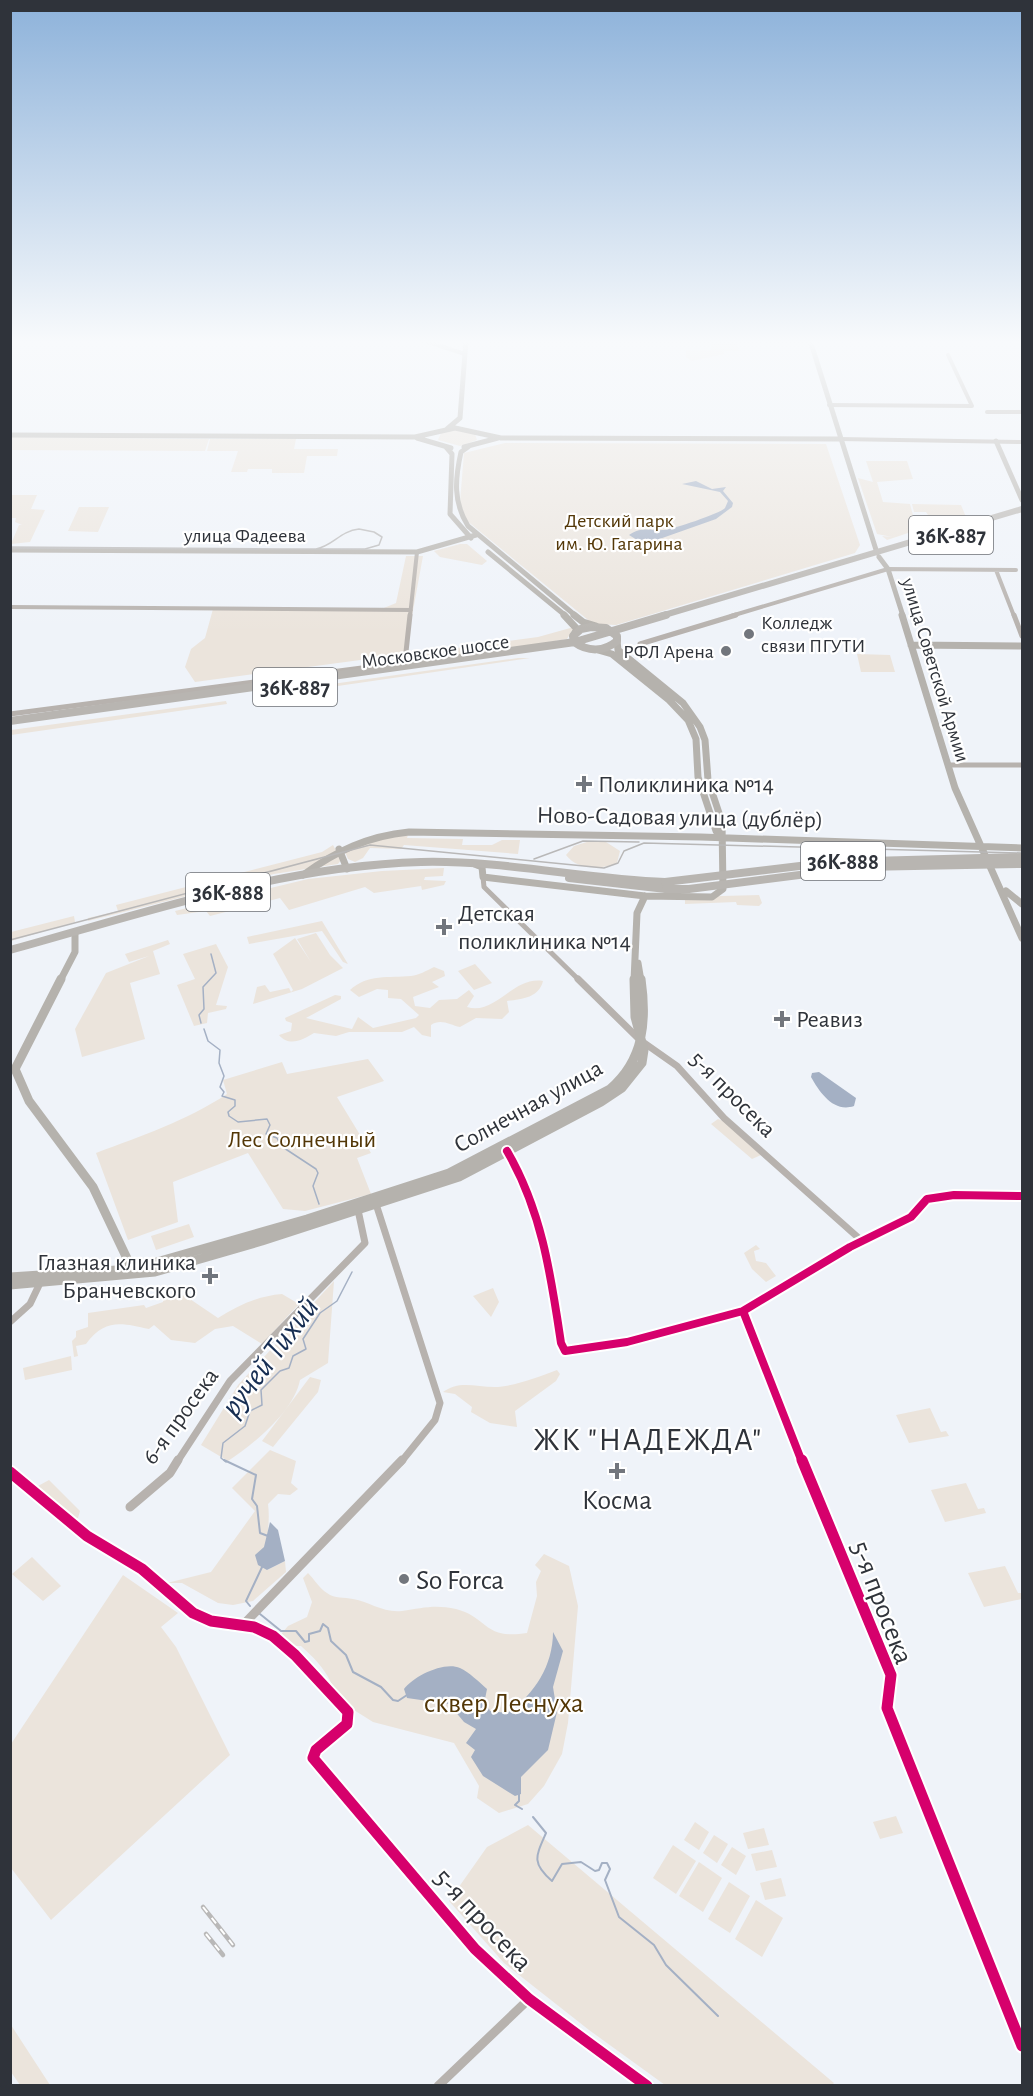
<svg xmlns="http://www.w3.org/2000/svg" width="1033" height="2096" font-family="'Alegreya Sans',sans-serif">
  <rect width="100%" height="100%" fill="#eff3f9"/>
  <!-- green -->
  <path fill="#ebe4dc" d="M711 344H737L739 351H724V354L692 361 686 357V350H711Z
    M458 429 475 434 477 440 460 446 438 440 441 433Z
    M11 437 209 439 205 451 11 450Z
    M210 439H296L294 449H338L337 456H307L304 473H272V469H248L247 472H231L238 451H207Z
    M505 443 826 444 860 545 855 553 616 625 593 624 466 520 460 502 464 453Z
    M866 461H907L913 479 877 482 883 502 910 504 917 530 887 540 882 536 892 537 877 534 858 478 873 482Z
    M11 495H37L31 509 45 510 30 542 11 544 19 525H22L15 522 16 518H11Z
    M912 504 961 505 966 517 921 529 915 516 928 515 926 512H914Z
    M79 507H109L98 532 68 531Z
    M460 544H467L487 561 482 565 440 557 434 551Z
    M406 556H423L405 654 195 682 185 667 191 649 205 638 213 609 379 610 396 603Z
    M574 627 567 639 467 656 415 658 407 655 538 637Z
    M857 654 890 655 895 672H861Z
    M530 658 269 696 268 693 518 658Z
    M226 701 227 704 11 735V730Z
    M409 832 407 838 463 839 462 845H492L502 840H520L518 854 404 845 401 849 370 848 363 858 355 862 348 859 343 847Z
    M590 841 606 842 620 851 617 863C601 870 577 870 566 855L574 846Z
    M333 845 341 860 338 864 274 874 88 921V918L118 911 116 905 322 852Z
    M444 868 443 876 425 877 424 880 446 881 444 885 422 890 420 881 421 886 374 893 365 887 289 910 280 898 210 916 206 911 177 915 175 911 308 879 382 871Z
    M759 895 762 903 759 906 737 905 736 902 685 904V897Z
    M74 916 75 922 11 941V932Z
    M322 921 348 964 343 962 322 931 249 944 247 937Z
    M316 933 330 955 343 968 302 989 253 1004 257 987 265 985 270 992 289 988 291 992 293 990 273 954 295 938 311 962 297 939Z
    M168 940 170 944 153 951 160 974 130 983 145 1039 82 1057 75 1029 106 973 149 956 129 962 125 954Z
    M216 944 228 967 216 1005 227 1006 226 1009 208 1013 207 1023 194 1026 177 985 195 979 183 954Z
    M475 964 492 983 474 990 458 971Z
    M434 967 444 971 445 976 432 982 439 987 413 997 415 1006 430 1008 439 1000 457 999 469 990 474 996 467 1007C495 1016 513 976 543 981 539 998 522 999 507 1001L509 1012 502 1019 476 1018 460 1027C450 1025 441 1018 431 1025V1037L422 1035 414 1027 402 1032H349L336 1036 314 1033C303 1040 289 1047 279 1035L291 1031 292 1023 286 1021 285 1018 335 995 341 996V999L306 1018 352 1029 358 1017 373 1028 416 1018 419 1015 401 999 388 998V990L377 989 359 997 350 990C367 974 389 978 411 976 419 975 426 971 434 967Z
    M368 1059 384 1081 337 1097 371 1153 357 1158 371 1194 305 1211 283 1209 248 1153 173 1182 178 1222 128 1240 96 1153C141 1136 186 1121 227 1094L223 1080 282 1062 287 1074Z
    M718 1119 723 1121 761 1155 752 1159 711 1124Z
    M189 1224 194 1237 156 1250 151 1236Z
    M756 1245 760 1249 754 1251 756 1261 766 1263 776 1276 766 1282 752 1269 744 1253Z
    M334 1281 328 1363 300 1380C294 1411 254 1444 228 1461L201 1445 238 1385Z
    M493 1288 499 1302 491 1317 473 1296Z
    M282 1294 299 1304 262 1344 233 1326 215 1329 195 1343 171 1340 154 1325 149 1329C122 1323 105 1318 86 1344L76 1346 78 1356 74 1357 72 1341 76 1337V1331L88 1327V1313L144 1305 146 1308 163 1302 164 1295 172 1298 184 1295 218 1318C239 1305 258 1296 282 1294Z
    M71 1356 72 1370 25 1380 23 1368Z
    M557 1370 560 1374 556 1381 515 1411 517 1427 490 1423 471 1412 472 1407 455 1394 443 1392C460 1379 478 1388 498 1387 518 1385 538 1377 557 1370Z
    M310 1377 321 1380 318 1392 273 1447 262 1441Z
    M930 1408 941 1432 946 1431 949 1436 909 1443 896 1415Z
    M270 1450 296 1461 291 1483 298 1489 290 1495 278 1494 268 1504C271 1526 264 1547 267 1570L285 1561 286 1572 253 1601 233 1605 218 1603 182 1583H167L211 1572 255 1511 232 1488Z
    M49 1480 80 1511 78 1518 74 1519 40 1490 38 1486Z
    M966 1483 978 1509 984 1508 986 1513 945 1522 931 1490Z
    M544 1554 569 1566 578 1606 568 1723 562 1754 544 1786 528 1804 499 1813 477 1798 479 1786 454 1743 373 1722 338 1700C330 1675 320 1663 301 1646H288L277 1639 288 1626 307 1617 312 1602 303 1578 308 1573C314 1579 320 1589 327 1593 335 1599 344 1597 353 1599 370 1602 383 1613 402 1611 422 1608 435 1604 456 1609 488 1617 483 1640 527 1633L537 1596 536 1582 541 1571 535 1565Z
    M32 1557 61 1586 43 1601 12 1574Z
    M1005 1566 1018 1593H1022V1599L984 1607 968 1573Z
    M123 1575 178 1613 161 1627 176 1647 230 1755 51 1920 11 1868V1744Z
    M896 1816 903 1833 880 1839 873 1822Z
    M695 1822 709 1832 699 1850 684 1840Z
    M528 1825 834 2083 832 2085H665L589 2030 504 1963 449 1901 487 1847Z
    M764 1828 769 1845 748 1849 743 1833Z
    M714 1835 728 1844 717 1863 703 1853Z
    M673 1845 696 1861 676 1894 653 1878Z
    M732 1847 746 1856 736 1875 721 1865Z
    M772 1850 777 1867 756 1871 751 1854Z
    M699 1862 722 1878 703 1912 679 1896Z
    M781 1878 786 1896 765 1900 760 1883Z
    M729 1882 750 1896 730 1933 708 1919Z
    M756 1900 783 1918 762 1957 735 1939Z
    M11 2025 50 2085H20L11 2072Z"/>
  <!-- water -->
  <path fill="#a4b0c4" d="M696 481 712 489 726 487 723 491 733 503 732 507 716 519 651 542 642 543 629 535C642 526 650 531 664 530 673 529 719 514 725 508L728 501 720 492 682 484Z
    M819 1072 856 1098 854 1106C834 1113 820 1093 811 1077L812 1073Z
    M270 1522 278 1530 285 1561 267 1570 258 1565 255 1555 264 1547Z
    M553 1632 563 1651 553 1687 557 1712 548 1750 521 1777V1794L515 1796 483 1776 471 1757 475 1750 466 1743 476 1729 464 1722 449 1704 407 1698 404 1689C414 1676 444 1661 460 1668 469 1672 479 1682 487 1689L485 1699 490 1711 507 1713C534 1695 553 1666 553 1632Z"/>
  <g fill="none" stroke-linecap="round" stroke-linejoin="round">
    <!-- stream-far1 -->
    <path stroke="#a4b0c4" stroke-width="1.5" d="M201 1023 199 1015 204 1009 203 987 216 973 211 954
      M204 1029 208 1041 220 1050 219 1063 224 1076 220 1087 224 1092 222 1096 235 1100V1106L228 1112 229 1116 238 1122 267 1119 270 1125 266 1134 277 1138 281 1146 316 1169 318 1173 313 1186 319 1204
      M226 1462 221 1458 223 1443 245 1426 250 1411 262 1405 261 1390 280 1371 289 1368 293 1356 306 1349 303 1339 320 1313 337 1301 352 1272"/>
    <!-- stream -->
    <path stroke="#a4b0c4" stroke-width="2" d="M224 1460 256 1475 252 1499 257 1506 260 1533 268 1536
      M250 1606 246 1601 263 1565
      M260 1614 281 1631H296L305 1642 309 1641V1634L320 1631 323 1624 328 1628 331 1641 346 1655 353 1672 381 1687 393 1700 398 1701 407 1695
      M519 1794V1801L515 1805 522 1809
      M533 1817 546 1833C536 1856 531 1863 552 1881L562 1864 581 1862 595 1871 599 1870 602 1863H607L610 1869 605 1880 619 1917 654 1945 666 1965 718 2016"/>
    <!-- street-far3 -->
    <path stroke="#b7b2ae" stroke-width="4" d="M422 340 465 354
      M829 405 972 406 948 355
      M987 412H1022
      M839 439 1022 442
      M996 570 1014 616
      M10 607 411 610
      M410 616 417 552
      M731 616 888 569 1016 570"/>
    <!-- street-far2 -->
    <path stroke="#b7b2ae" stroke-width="5" d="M1014 615 1022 636
      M640 644 736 615
      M405 661 410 615
      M10 714 431 659
      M948 765H1022
      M483 877 484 887 580 981"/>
    <!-- street-far1 -->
    <path stroke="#b7b2ae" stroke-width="7" d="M578 979 640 1040 677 1066 724 1118 862 1241
      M507 1151C542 1211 551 1276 561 1343L565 1351 627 1342 743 1311 850 1247 911 1217 927 1199 954 1195 1022 1196
      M376 1204 440 1403 435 1420 401 1462
      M743 1311 802 1462
      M10 1322 30 1304 41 1281
      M177 1462 230 1381 365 1243 358 1210"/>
    <!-- street -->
    <path stroke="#b7b2ae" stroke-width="9" d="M802 1460 891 1675 887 1708 1022 2046
      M10 1472 87 1536 142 1569 193 1613 211 1621 254 1627 273 1636 295 1655 348 1712 347 1724 316 1750 313 1758 475 1949 529 1999 647 2086
      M130 1507 170 1473 178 1460
      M243 1625 402 1460
      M438 2086 529 1999"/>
    <!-- secondary-far2 -->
    <path stroke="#b5b2ad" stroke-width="5" d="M491 340 811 341
      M810 340 877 553
      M447 429 460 418 466 340
      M10 435 415 437 455 428 501 438 839 439
      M417 438 451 448
      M996 441 1022 500
      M446 447 452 454 450 514 471 538
      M464 447 498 438
      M468 447 461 452C455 479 453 502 468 526L576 616
      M10 550 417 552 476 535
      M488 552 566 616
      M879 557 888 569 903 616"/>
    <!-- secondary-far1 -->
    <path stroke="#b5b2ad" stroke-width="7" d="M564 615 577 629 574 634
      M574 615 583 622 596 626
      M902 615 955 788 1022 938
      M911 645 1022 646
      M598 650 612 654 669 700 688 720 696 739 698 777 716 831 721 837
      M339 849 347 869
      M472 863 482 867 483 877 645 896 712 897 723 889 722 822 708 780 705 740 700 727 683 703 618 650 617 641
      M303 875C336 851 368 836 409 832L701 837 1022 848
      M1006 891 1022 904
      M638 963 641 981
      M60 981 75 952V933
      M634 981 637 913 645 896"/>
    <!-- secondary -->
    <path stroke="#b5b2ad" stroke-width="9" d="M61 979 15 1069 29 1101 93 1187 132 1269
      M10 1277 132 1269 307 1219 449 1173 610 1089C644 1060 647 1021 641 979
      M10 1285 155 1272 262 1241 459 1177 601 1102 622 1088 642 1063 644 1050 635 1017 634 979"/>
    <!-- primary-far1 -->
    <path stroke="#b8b5b1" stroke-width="6" d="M661 616 1022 509"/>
    <!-- primary -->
    <path stroke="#b8b5b1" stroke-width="8" d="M591 627 606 628 617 636V641C604 652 588 652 574 642L573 636 581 629Z
      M10 721 575 642 666 615
      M569 878 666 889
      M10 950C144 913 281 866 421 862 503 860 584 879 665 882"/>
    <!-- tram -->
    <path stroke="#b9b8b8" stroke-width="1.5" d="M359 529 374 532 382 537 379 545 365 549H316C333 546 340 531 359 529Z
      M10 547 277 549
      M10 548 277 549
      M277 549H316
      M277 549H316
      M534 859 583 841 639 842
      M10 940 370 845 604 868 618 863 624 851 644 843 1022 853"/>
    <defs>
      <path id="rail" d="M203 1907 233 1945
        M206 1934 223 1955"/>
    </defs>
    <!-- rail casing -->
    <use href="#rail" stroke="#b9b8b8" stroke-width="4.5"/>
    <!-- rail -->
    <use href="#rail" stroke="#fff" stroke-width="2" stroke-dasharray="7" stroke-linecap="butt"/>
    <!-- primary-bridge -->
    <path stroke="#b8b5b1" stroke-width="8" d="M665 882 833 862 1022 857
      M666 889H689L862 867 1022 864"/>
    <defs>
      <path id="cycleway-far1" d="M507 1151C542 1211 551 1276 561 1343L565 1351 627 1342 743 1311 850 1247 911 1217 927 1199 954 1195 1022 1196
        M743 1311 802 1462"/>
      <path id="cycleway" d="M802 1460 891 1675 887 1708 1022 2046
        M10 1472 87 1536 142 1569 193 1613 211 1621 254 1627 273 1636 295 1655 348 1712 347 1724 316 1750 313 1758 475 1949 529 1999 647 2086"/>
    </defs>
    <!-- cycleway-far1 casing -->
    <use href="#cycleway-far1" stroke="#fff" stroke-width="12"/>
    <!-- cycleway casing -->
    <use href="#cycleway" stroke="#fff" stroke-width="15"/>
    <!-- cycleway-far1 -->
    <use href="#cycleway-far1" stroke="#d6006c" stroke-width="8"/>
    <!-- cycleway -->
    <use href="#cycleway" stroke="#d6006c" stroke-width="11"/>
  </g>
  <!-- sky -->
  <linearGradient id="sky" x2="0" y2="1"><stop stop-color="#8db2da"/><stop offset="0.54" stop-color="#f8fafc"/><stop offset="1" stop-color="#f8fafc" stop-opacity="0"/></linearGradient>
  <rect width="1033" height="633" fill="url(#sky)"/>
  <!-- markers -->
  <g fill="#72767d" stroke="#fff" stroke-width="2">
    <circle cx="749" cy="634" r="6"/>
    <circle cx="726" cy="651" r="6"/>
    <path d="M581 775h6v6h6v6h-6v6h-6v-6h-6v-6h6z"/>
    <path d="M441 918h6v6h6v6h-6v6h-6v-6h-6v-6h6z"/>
    <path d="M779 1010h6v6h6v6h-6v6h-6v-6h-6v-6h6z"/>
    <path d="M207 1267h6v6h6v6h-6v6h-6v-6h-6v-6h6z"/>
    <path d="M614 1462h6v6h6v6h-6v6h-6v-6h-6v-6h6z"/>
    <circle cx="404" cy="1579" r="6"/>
  </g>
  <g text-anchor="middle" stroke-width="4.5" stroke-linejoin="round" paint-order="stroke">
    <!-- far-park labels -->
    <g font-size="20" fill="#533707" stroke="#fff">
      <text x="619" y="527">Детский парк<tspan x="619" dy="23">им. Ю. Гагарина</tspan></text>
    </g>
    <!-- far-street labels -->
    <g font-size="20" fill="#2f333a" stroke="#fff">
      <text x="245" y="542">улица Фадеева</text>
      <text transform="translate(435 651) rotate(-8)" y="7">Московское шоссе</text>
      <text transform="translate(936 670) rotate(73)" y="7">улица Советской Армии</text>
    </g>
    <!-- far-poi labels -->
    <g font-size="20" fill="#2f333a" stroke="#fff" text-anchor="start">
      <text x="761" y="629">Колледж<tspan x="761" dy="23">связи ПГУТИ</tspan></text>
      <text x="714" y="658" text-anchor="end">РФЛ Арена</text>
    </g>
    <!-- shield labels -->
    <g fill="#fff" stroke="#6d7075" stroke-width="1.5">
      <rect x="909" y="516" width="84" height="38" rx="4.5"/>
      <rect x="253" y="668" width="84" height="38" rx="4.5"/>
      <rect x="801" y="842" width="84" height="38" rx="4.5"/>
      <rect x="186" y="873" width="84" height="38" rx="4.5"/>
    </g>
    <g font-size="22" font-weight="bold" fill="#2f333a">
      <text x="951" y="543">36К-887</text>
      <text x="295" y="695">36К-887</text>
      <text x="843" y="869">36К-888</text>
      <text x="228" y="900">36К-888</text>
    </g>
    <!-- poi labels -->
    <g font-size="24" fill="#2f333a" stroke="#fff" text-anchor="start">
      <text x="598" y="792">Поликлиника №14</text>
      <text x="458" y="921">Детская<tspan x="458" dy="28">поликлиника №14</tspan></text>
      <text x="796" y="1027">Реавиз</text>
      <text x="196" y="1270" text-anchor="end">Глазная клиника<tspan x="196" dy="28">Бранчевского</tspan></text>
    </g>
    <!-- street labels -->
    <g font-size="24" fill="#2f333a" stroke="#fff">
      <text transform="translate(680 817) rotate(1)" y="8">Ново-Садовая улица (дублёр)</text>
      <text transform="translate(733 1094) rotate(45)" y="8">5-я просека</text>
      <text transform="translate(528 1106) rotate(-29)" y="8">Солнечная улица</text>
      <text transform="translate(180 1416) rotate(-54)" y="8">6-я просека</text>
    </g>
    <!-- park labels -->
    <g font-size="24" fill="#533707" stroke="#fff">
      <text x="302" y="1147">Лес Солнечный</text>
    </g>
    <!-- near-poi labels -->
    <g font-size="28" fill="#2f333a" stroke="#fff">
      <text x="617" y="1509">Косма</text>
      <text x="416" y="1589" text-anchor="start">So Forca</text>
    </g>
    <!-- near-street labels -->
    <g font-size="28" fill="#2f333a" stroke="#fff">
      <text transform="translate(883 1602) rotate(69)" y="10">5-я просека</text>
      <text transform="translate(484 1919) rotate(47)" y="10">5-я просека</text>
    </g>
    <!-- near-park labels -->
    <g font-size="28" fill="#533707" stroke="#fff">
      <text x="504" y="1712">сквер Леснуха</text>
    </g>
    <!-- near-water labels -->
    <g font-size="32" font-style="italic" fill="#172e52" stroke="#fff">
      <text transform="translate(269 1356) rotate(-53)" y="11">ручей Тихий</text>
    </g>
    <!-- near-neighbourhood labels -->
    <g font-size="32" letter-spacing="1.5" fill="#2f333a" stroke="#fff">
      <text x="648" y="1450">ЖК "НАДЕЖДА"</text>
    </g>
  </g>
  <!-- border -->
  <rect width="1033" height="2096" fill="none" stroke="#2f333a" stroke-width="24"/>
</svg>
